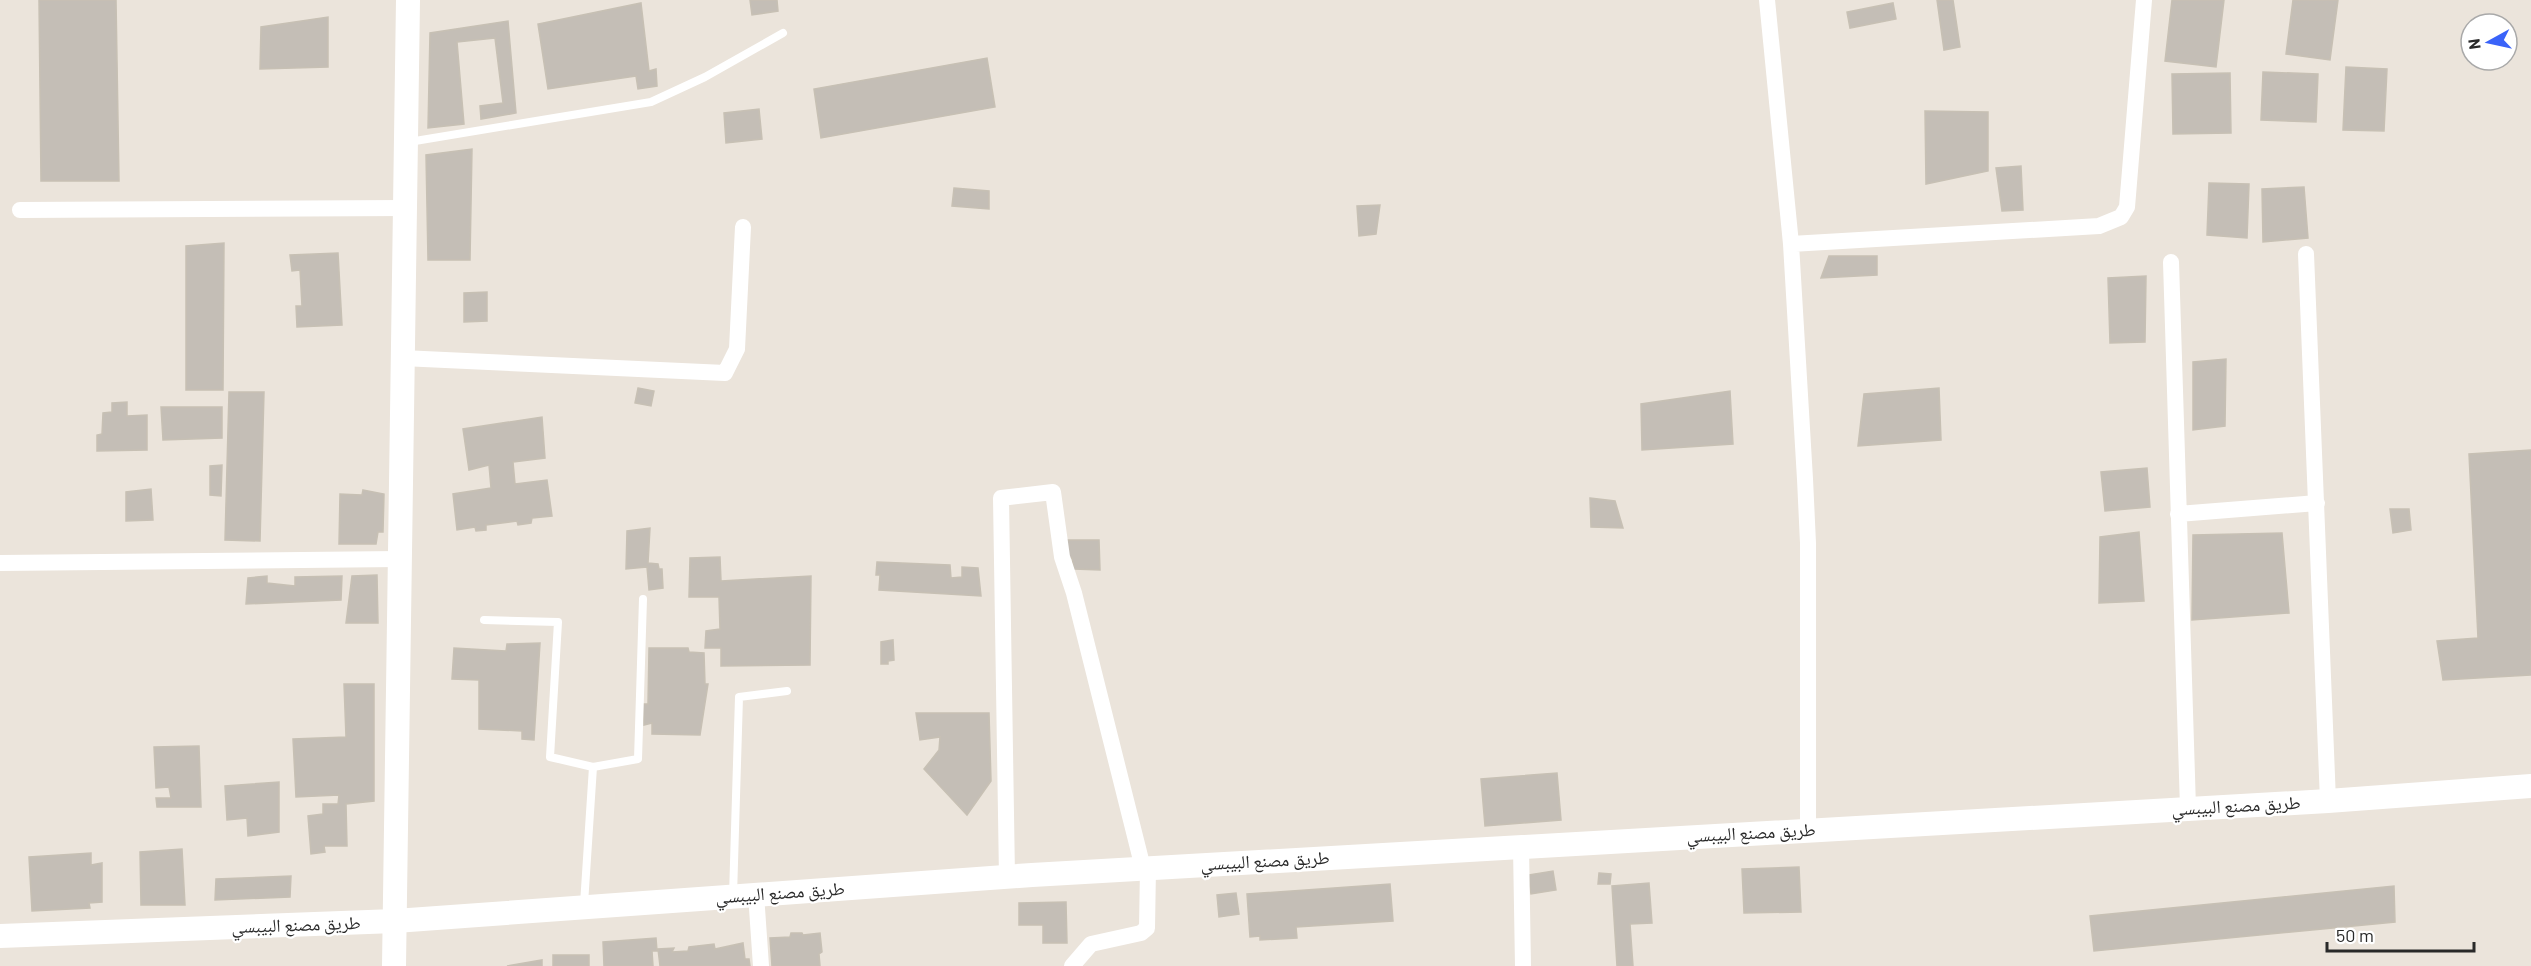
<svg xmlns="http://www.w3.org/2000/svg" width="2531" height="966" font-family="Barlow,'Noto Naskh Arabic',sans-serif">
  <rect width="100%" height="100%" fill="#ebe4db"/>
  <!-- building -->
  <path fill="#c4beb6" stroke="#c7c0b4" stroke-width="1.5" d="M39 0H116L119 181H41Z
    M750 0H777L778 11 752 15Z
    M1937 0H1953L1960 47 1944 50Z
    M2172 0H2224L2216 67 2165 61Z
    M2293 0H2338L2330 60 2286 54Z
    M641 3 649 71 656 69 657 86 638 89 636 76 548 89 538 24Z
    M1893 3 1896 19 1850 28 1847 12Z
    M328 17V67L260 69 261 27Z
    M508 21 516 113 481 119 480 106 503 103 495 38 457 42 464 124 428 128 430 33Z
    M987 58 995 107 821 138 814 89Z
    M2346 67 2387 69 2384 131 2343 130Z
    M2263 72 2318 74 2316 122 2261 120Z
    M2230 73 2231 133 2173 134 2172 74Z
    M759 109 762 139 726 143 724 113Z
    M1925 111 1988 112V171L1926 184Z
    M472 149 470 260H428L426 155Z
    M2021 166 2023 210 2002 211 1996 168Z
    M2209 183 2249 184 2247 238 2207 235Z
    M2304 187 2308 238 2263 242 2262 189Z
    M954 188 989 191V209L952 206Z
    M1380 205 1376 234 1359 236 1357 206Z
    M224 243 223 390H186V246Z
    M338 253 342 325 297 327 296 306H302L300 270 292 271 290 255Z
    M1829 256H1877V275L1821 278Z
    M2146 276 2145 342 2110 343 2108 278Z
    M487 292V321L464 322V293Z
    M2226 359 2225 426 2193 430V362Z
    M638 388 654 391 651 406 635 403Z
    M1939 388 1941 440 1858 446 1864 394Z
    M1730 391 1733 444 1642 450 1641 404Z
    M229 392H264L260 541 225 540Z
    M127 402V416L147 415V450L97 451V435L102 434 103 413 112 412V403Z
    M161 407H222V438L163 440Z
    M542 417 545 458 513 462 515 484 547 480 552 516 532 518 531 523 518 525 517 521 486 525V530L476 531 475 527 457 530 453 494 491 488 489 465 469 470 463 429Z
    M2531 450V675L2443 680 2437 641 2478 638 2469 454Z
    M222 465 221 496 210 495V466Z
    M2147 468 2150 507 2105 511 2101 472Z
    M151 489 153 520 126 521V492Z
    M363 490 384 494 383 532H378L376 544H339L340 494 362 495Z
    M1590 498 1615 501 1623 528 1591 527Z
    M2390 509H2409L2411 530 2393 533Z
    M650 528 648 563 658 564 659 569H662L663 588 649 590 647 567 626 569 627 531Z
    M2139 532 2144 601 2099 603 2100 537Z
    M2282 533 2289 613 2192 620 2193 535Z
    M1065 540H1099L1100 570 1074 569 1072 558H1064Z
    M720 557 721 581 811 576 810 665 721 666V648H705L706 631 720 629 719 597H689L690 558Z
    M877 562 950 565 951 578 962 577V567L978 568 981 596 879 590 880 575H876Z
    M377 575 378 623H346L352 576Z
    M267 576V583L295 586V577L342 576 341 600 246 604 248 578Z
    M893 640 894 660 888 661V664H881V642Z
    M540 643 534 740 522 739V731L479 729V680L452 679 454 648 506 651 507 644Z
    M649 648H688L689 652 704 653 705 684H708L700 735 652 734V723L644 725 643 704H648Z
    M344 684H374V801L346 804 347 846H324L325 852 311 854 308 816 323 814V804H338L339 795 296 797 293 739 346 737Z
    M916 713H989L991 781 967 815 924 769 939 750 940 737 920 740Z
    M199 746 201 807H157L156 798H171L169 787 156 788 154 747Z
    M1557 773 1561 820 1485 826 1481 779Z
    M279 782V832L248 836 247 818 227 820 225 786Z
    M182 849 185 905H141L140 852Z
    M91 853V865L102 863V902L89 903 90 908 32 911 29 857Z
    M1799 867 1801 912 1744 913 1742 869Z
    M1553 871 1556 890 1531 894 1528 875Z
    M1599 873 1611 874 1610 884H1598Z
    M291 876 290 897 215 900 216 879Z
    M1649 883 1652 923 1630 924 1633 966H1617L1612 886Z
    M1390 884 1393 921 1296 927 1297 938 1260 940V936L1250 937 1247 894Z
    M2394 886 2395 922 2094 951 2090 916Z
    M1236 893 1239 914 1219 917 1217 895Z
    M1066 902 1067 943H1043V925H1019V903Z
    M791 933H802L803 935 820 933 822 952 819 954 820 966H772L770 938 790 937Z
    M656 938 657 951H652L653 966H604L603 942Z
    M743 943 745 959H749L750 966H660L658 949 674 948 672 952 688 951 689 947 714 944 715 949Z
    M553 955H589V966H553Z
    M542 960V966H507Z"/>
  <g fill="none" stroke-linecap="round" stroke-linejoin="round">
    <!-- lane -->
    <path stroke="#fff" stroke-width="8" d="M409 142 651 102 705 77 783 33
      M484 620 558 622 550 757 593 767 584 904
      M593 767 638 759 643 599
      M733 896 739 697 787 691"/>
    <!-- street -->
    <path stroke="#fff" stroke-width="16" d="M1767 0 1791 244 1805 479 1808 543V830
      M20 210 405 208
      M1791 244 2099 226 2121 217 2127 207 2144 0
      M2306 254 2328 801
      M2171 262 2188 808
      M402 358 725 373 737 349 743 227
      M2178 514 2317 503
      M0 563 399 559
      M1521 847 1523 966
      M1007 877 1001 498 1053 492 1062 557 1074 593 1143 868
      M756 894 761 966
      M1072 966 1091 944 1141 933 1147 928 1148 868"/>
    <!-- secondary -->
    <path stroke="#fff" stroke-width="24" d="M0 936 395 921 1032 875 2328 801 2531 786
      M394 966 408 0"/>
  </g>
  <g text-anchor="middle" stroke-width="4.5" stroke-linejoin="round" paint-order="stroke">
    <!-- street labels -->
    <g font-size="18" fill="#292929" stroke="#fff">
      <text transform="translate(2236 806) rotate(-3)" y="6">طريق مصنع البيبسي</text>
      <text transform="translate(1751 833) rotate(-3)" y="6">طريق مصنع البيبسي</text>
      <text transform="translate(1265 861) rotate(-3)" y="6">طريق مصنع البيبسي</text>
      <text transform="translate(780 893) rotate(-4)" y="6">طريق مصنع البيبسي</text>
      <text transform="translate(296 925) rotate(-2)" y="6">طريق مصنع البيبسي</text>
    </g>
  </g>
  <!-- north arrow -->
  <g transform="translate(2489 42) rotate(262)"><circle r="28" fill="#ffffff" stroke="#a9a9a9" stroke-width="1.5"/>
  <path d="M0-4.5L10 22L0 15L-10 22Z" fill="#3a63f9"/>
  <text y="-9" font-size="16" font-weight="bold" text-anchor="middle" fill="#292929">N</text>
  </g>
  <!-- scale -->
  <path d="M2327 942v9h147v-9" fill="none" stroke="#292929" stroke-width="3"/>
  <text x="2336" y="942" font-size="18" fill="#292929" stroke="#ffffff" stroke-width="4.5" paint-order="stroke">50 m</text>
</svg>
